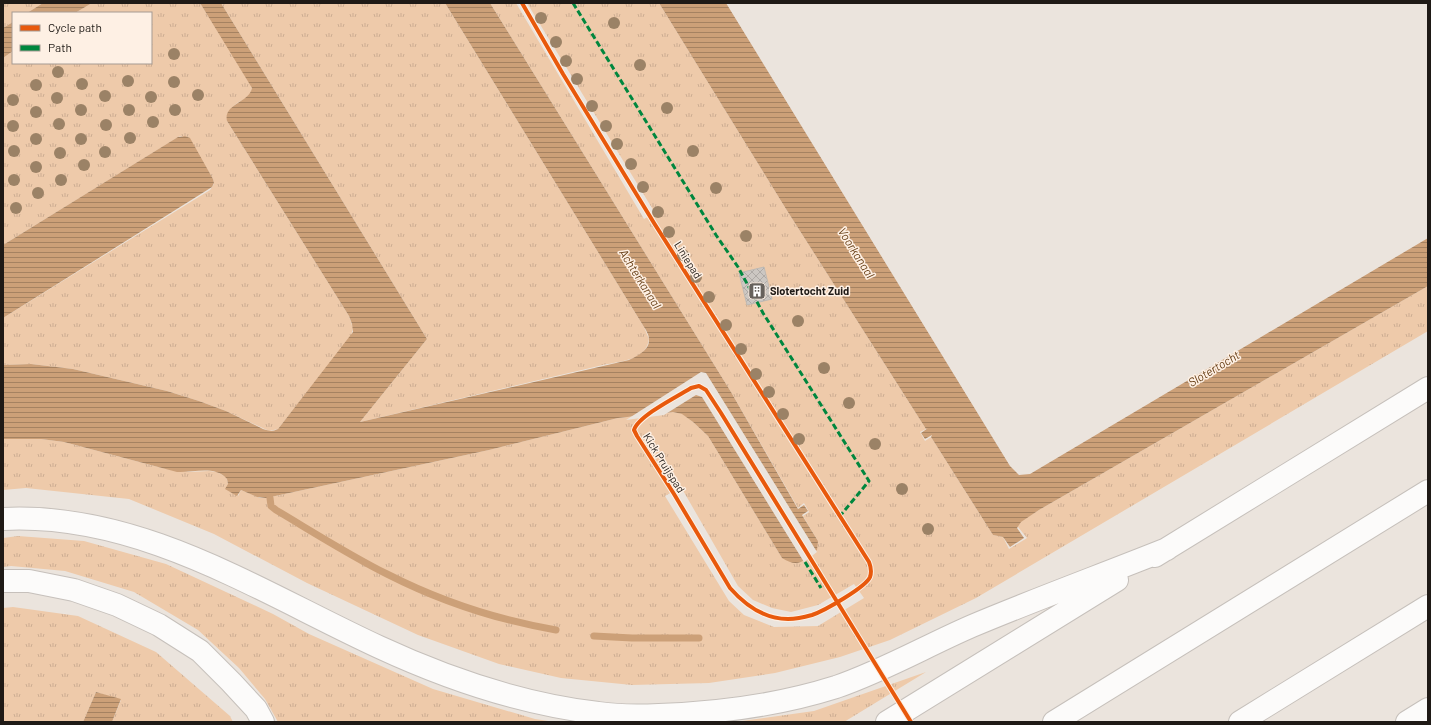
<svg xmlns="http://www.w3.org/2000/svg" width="1431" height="725" font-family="Barlow,sans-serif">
  <defs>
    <pattern id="grass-tufts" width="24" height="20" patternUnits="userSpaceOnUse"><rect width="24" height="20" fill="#eecaaa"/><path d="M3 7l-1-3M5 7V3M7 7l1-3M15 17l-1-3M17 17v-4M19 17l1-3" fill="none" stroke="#ccad92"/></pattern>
    <pattern id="water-rules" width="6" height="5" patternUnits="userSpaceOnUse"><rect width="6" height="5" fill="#cca078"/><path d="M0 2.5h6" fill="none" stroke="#a58261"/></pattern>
    <pattern id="building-cross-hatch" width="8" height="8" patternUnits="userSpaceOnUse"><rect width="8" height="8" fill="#ccc7c2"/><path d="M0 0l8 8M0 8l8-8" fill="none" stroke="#afaaa6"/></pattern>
  </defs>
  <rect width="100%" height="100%" fill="#ebe4dd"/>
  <!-- grass -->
  <path fill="url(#grass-tufts)" fill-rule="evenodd" d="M3 3H43L27 13H13V22L3 28Z
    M92 3H200L251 84C256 99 238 99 232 108 229 111 228 117 227 121L349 316 353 328 351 336 278 429 269 431 226 411 199 401 167 391 73 369 31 364 3 365V318L210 190 214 184 213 179 188 137 180 136 3 245V58L13 51V63H151V13H75Z
    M221 3H445L644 327 649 339C646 361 620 361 603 365L360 422 427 339Z
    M490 3H516L644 219 655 213 527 3H659L786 209 926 429 920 432 925 441 931 437 993 535 1003 537 1009 549 1027 538 1018 527H1017L1020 522 1039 510 1428 286V331L976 598 890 640 840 657 775 673 709 683 632 685 561 678 499 664 418 635 307 583 214 534 129 499 26 488 3 490V439H41L64 442 162 468 188 472 209 471 217 472 226 477 227 479 228 484 238 496 241 490 260 498H266L489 450 618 418 673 412 683 414 693 422 708 436 782 558 818 541 803 516 809 512 804 503 798 508 731 392ZM681 487 738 586 753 600 772 608 791 612 818 605 854 584 864 598 818 626 774 627 744 615 729 601 665 496Z
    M18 536 84 541 166 564 273 614 309 634 433 689 535 719 555 722H278L265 699 239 668 198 630 134 592 65 571 11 566 3 567V538Z
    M13 607 78 616 156 652 230 716 233 722H112L121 700 96 692 83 722H3V608Z
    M926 672 844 722H734L814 711Z"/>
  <!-- water -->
  <path fill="url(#water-rules)" d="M43 3H92L75 13H27Z
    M200 3H221L427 339 360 422 629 360C637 356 650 350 649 339 649 335 646 330 644 327L445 3H490L731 392 798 509 804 505 808 511 802 515 818 541 817 550C804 560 799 569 782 558L708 436 693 422 682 414 673 412 618 418 489 450 266 498 257 497 241 490 237 496 225 489 228 484 227 479C215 465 193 473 177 472L64 442 41 439H3V365L31 364 73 369 167 391 199 401 226 411 263 429C269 431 272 432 278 429L353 332 352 324 349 316 227 121C223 104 249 103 252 88Z
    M659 3H726L1010 466 1019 475 1030 474 1428 238V286L1039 510 1021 522 1017 528 1024 538 1010 547 1003 537 993 535 931 437 932 435 925 439 921 433 928 428 926 429 786 209Z
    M13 22V51L3 58V28Z
    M185 136 190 138 213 179 214 183 212 187 3 318V245L178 137Z
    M96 692 121 699 112 722H83Z"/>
  <!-- pier -->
  <path fill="#ebe4dd" d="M701 372 706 373 817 552 804 562 702 397 696 395 664 415 626 420Z"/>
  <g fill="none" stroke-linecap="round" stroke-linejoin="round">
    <!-- stream -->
    <path stroke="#cca078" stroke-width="7" d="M270 498 271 506 276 510C313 532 349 555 387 574 440 601 498 620 556 630
      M594 636 632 638H699"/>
  </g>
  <!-- building -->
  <path fill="url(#building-cross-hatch)" stroke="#bfbab4" d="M764 267 772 299 747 305 739 273Z"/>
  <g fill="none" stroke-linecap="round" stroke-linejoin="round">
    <defs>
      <path id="highway" d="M3 519C140 512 260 592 379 647 448 679 522 704 598 713 618 716 639 716 659 715 719 713 779 705 836 687 883 671 926 646 972 626 1036 599 1102 575 1167 549
        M1155 556 1428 388
        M3 581H29L74 590 117 605 159 625 200 651 231 682 256 709 263 722
        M887 722 1117 580
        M1054 722 1428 491
        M1240 722 1428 606
        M1407 722 1428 709"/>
    </defs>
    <!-- highway casing -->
    <use href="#highway" stroke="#c6c0bb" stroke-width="24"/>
    <!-- highway -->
    <use href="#highway" stroke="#fcfbfa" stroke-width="22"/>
    <!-- quiet -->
    <path stroke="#00873e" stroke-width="3" stroke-dasharray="6 3" stroke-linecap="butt" d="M573 3 716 235 738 267 763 313 869 481 840 516
      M805 562 821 588"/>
    <defs>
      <path id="cycleway" d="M522 3 563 74 654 223 869 562C871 567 872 571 870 577 866 587 824 611 812 615 805 617 795 619 788 619 764 619 745 605 730 588L674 494 637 436 634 430C638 416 678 396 691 388L699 386 706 390 721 413 911 722"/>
    </defs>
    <!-- cycleway casing -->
    <use href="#cycleway" stroke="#fef0e4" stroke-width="6"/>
    <!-- cycleway -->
    <use href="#cycleway" stroke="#e8590c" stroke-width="4"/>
  </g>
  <!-- trees -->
  <g fill="#9b8266">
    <circle cx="541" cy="18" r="6"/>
    <circle cx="614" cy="23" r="6"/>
    <circle cx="556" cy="42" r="6"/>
    <circle cx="174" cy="54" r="6"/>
    <circle cx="566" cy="61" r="6"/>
    <circle cx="640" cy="65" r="6"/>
    <circle cx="58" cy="72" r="6"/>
    <circle cx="577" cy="79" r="6"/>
    <circle cx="128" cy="81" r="6"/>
    <circle cx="174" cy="82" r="6"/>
    <circle cx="82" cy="84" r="6"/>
    <circle cx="36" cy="85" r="6"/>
    <circle cx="198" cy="95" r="6"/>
    <circle cx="105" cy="96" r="6"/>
    <circle cx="151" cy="97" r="6"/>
    <circle cx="57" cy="98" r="6"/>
    <circle cx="13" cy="100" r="6"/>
    <circle cx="592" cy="106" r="6"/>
    <circle cx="667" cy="108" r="6"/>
    <circle cx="81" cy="110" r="6"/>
    <circle cx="129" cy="110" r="6"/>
    <circle cx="175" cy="110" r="6"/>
    <circle cx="36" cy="112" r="6"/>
    <circle cx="153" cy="122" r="6"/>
    <circle cx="59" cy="124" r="6"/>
    <circle cx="106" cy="125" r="6"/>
    <circle cx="13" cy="126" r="6"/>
    <circle cx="606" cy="126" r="6"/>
    <circle cx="130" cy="138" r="6"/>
    <circle cx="36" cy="139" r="6"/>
    <circle cx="81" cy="139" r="6"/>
    <circle cx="617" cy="144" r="6"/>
    <circle cx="14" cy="151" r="6"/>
    <circle cx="693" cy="151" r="6"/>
    <circle cx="105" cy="152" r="6"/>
    <circle cx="60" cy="153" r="6"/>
    <circle cx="631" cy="164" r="6"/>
    <circle cx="84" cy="165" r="6"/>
    <circle cx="36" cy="167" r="6"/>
    <circle cx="14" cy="180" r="6"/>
    <circle cx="61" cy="180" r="6"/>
    <circle cx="643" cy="187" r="6"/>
    <circle cx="716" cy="188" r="6"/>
    <circle cx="38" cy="193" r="6"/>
    <circle cx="16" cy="208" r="6"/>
    <circle cx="658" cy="212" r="6"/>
    <circle cx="669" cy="232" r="6"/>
    <circle cx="746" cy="236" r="6"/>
    <circle cx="683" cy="255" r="6"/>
    <circle cx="696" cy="277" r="6"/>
    <circle cx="709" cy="297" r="6"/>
    <circle cx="798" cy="321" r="6"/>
    <circle cx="726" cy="325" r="6"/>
    <circle cx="741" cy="349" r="6"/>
    <circle cx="824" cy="368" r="6"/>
    <circle cx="756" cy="374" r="6"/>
    <circle cx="769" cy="392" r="6"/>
    <circle cx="849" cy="403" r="6"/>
    <circle cx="783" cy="414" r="6"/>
    <circle cx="799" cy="439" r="6"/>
    <circle cx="875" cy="444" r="6"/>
    <circle cx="902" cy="489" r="6"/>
    <circle cx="928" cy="529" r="6"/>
  </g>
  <!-- icons -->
  <defs>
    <symbol id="building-square" viewBox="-11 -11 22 22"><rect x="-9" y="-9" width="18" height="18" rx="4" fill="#66615c" stroke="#fef0e4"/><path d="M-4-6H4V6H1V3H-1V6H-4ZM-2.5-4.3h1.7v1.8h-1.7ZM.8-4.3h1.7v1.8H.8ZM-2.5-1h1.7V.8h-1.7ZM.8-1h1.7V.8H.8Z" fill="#fff"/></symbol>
  </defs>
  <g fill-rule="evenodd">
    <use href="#building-square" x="747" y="281" width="20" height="20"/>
  </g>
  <g text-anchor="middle" stroke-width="3" stroke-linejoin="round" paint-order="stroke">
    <!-- street labels -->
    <g font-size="11" fill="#1f1a16" stroke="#fef0e4">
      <text transform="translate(688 260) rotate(58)" y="4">Liniepad</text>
      <text transform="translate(664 463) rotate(58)" y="4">Kick Pruijspad</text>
    </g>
    <!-- poi labels -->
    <g font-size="11" font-weight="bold" fill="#1f1a16" stroke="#fef0e4" text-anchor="start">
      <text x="770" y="295">Slotertocht Zuid</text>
    </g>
    <!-- water labels -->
    <g font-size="12" font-style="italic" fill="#673e15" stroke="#fef0e4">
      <text transform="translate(856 253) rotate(58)" y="4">Voorkanaal</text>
      <text transform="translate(640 279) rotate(58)" y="4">Achterkanaal</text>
      <text transform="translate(1214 369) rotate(-31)" y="4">Slotertocht</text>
    </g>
  </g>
  <!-- border -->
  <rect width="1431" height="725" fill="none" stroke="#1f1a16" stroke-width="8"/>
  <!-- legend -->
  <rect x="12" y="12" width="140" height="52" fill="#fef0e4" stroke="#a59a92"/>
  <rect x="20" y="25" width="20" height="6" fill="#e8590c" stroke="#a59a92"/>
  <text x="48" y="32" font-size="12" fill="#1f1a16">Cycle path</text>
  <rect x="20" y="45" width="20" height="6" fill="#00873e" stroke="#a59a92"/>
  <text x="48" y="52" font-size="12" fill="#1f1a16">Path</text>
</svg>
